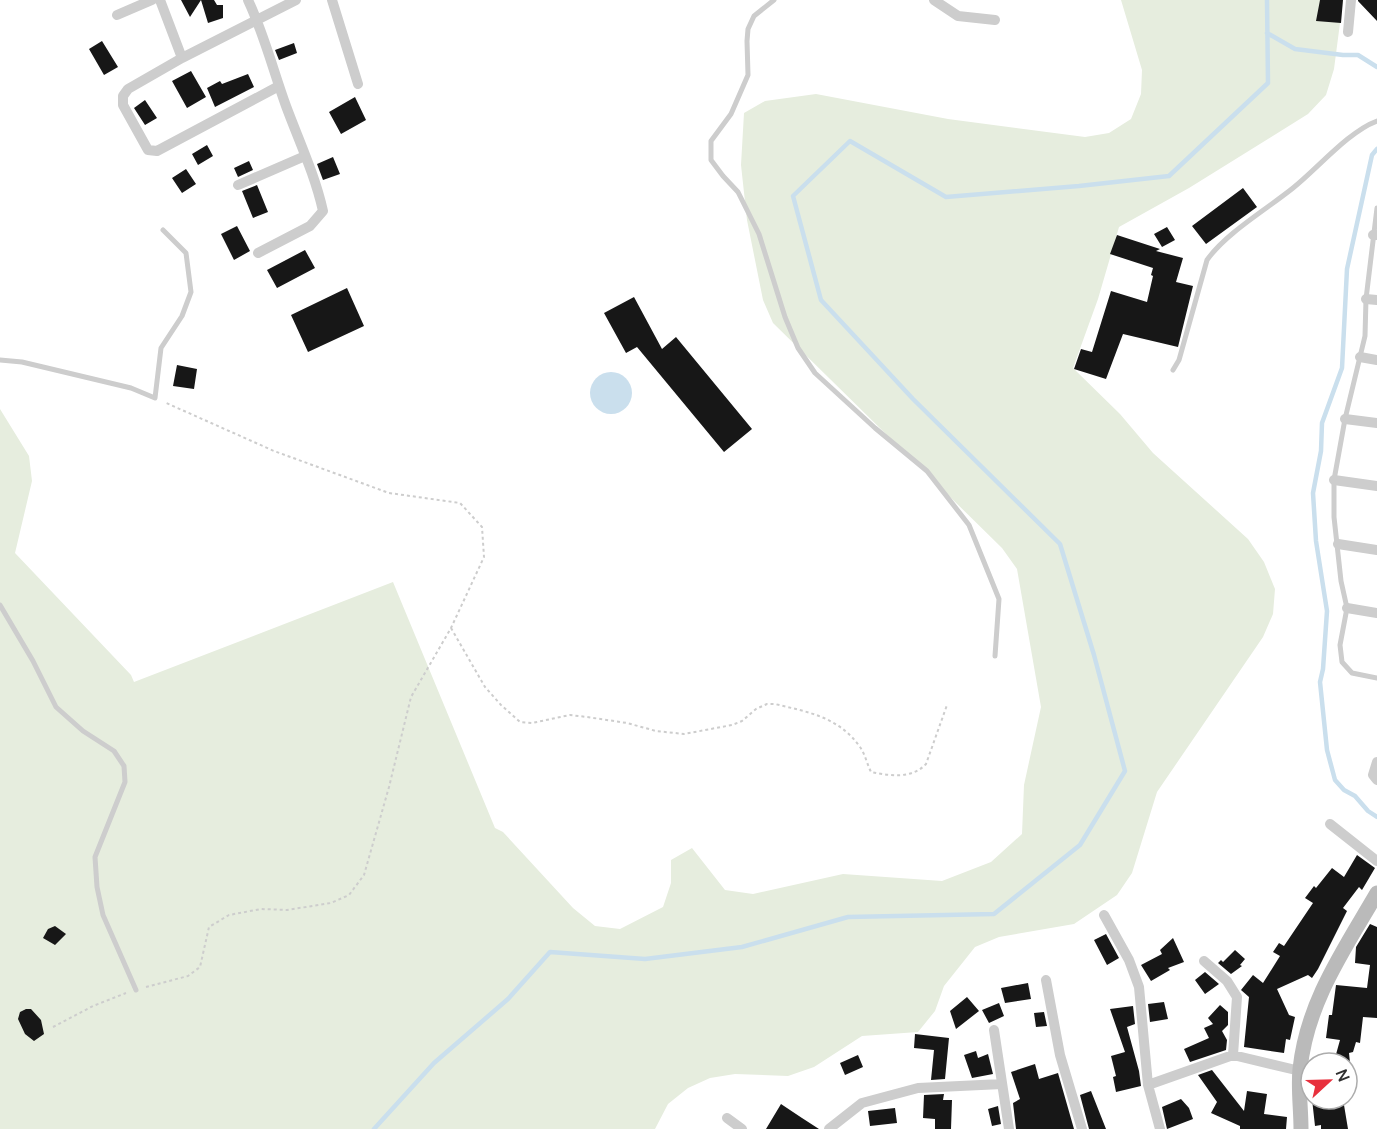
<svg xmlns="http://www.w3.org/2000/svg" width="1377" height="1129" font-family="Manrope,sans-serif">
  <rect width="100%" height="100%" fill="#fff"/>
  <!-- green -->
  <path fill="#e6edde" d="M1121 0H1343L1334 69 1326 95 1308 114 1189 188 1119 227 1098 299 1073 368 1120 414 1153 453 1248 539 1264 562 1275 589 1273 614 1263 637 1157 792 1132 873 1117 895 1074 924 999 937 975 947 944 986 935 1011 918 1032 862 1036 814 1067 788 1076 735 1074 710 1078 688 1088 668 1104 655 1129H0V409L29 456 32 481 15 553 131 675 134 682 393 582 495 828 503 832 573 908 595 926 620 929 663 907 671 883V860L692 848 725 890 753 894 843 874 942 881 991 862 1022 834 1024 785 1041 707 1017 569 1002 548 773 323 763 300 747 220 741 165 744 113 765 101 816 94 948 119 1085 137 1109 133 1131 119 1141 94 1142 70Z"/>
  <!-- water -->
  <path fill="#cadfed" d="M590 393a21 21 0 1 1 42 0a21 21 0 1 1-42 0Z"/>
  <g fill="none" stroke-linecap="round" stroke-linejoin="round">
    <!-- stream -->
    <path stroke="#cadfed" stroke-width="4.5" d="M1267 33 1295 49 1343 55H1358L1377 67
      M1377 149 1372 155 1347 269 1342 368 1322 423 1321 451 1313 493 1316 541 1327 611 1323 669 1320 682 1327 750 1335 780 1344 790 1355 796 1368 811 1377 817
      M374 1129 434 1063 508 999 550 952 645 959 742 947 848 917 994 914 1080 845 1125 771 1094 655 1060 544 913 399 821 300 793 196 850 141 946 197 1079 186 1169 176 1268 83 1267 0"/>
  </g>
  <!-- building -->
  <path fill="#171717" d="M181 0H201L190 17Z
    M201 0H214L217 5H223V18L208 23Z
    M1320 0H1343L1341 23 1316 21Z
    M1358 0H1377V21L1358 1Z
    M102 41 118 67 104 75 89 49Z
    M294 43 297 53 279 60 275 50Z
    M191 71 206 97 187 108 172 81Z
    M248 74 254 87 215 107 207 88 220 81 222 84Z
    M355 97 366 120 341 134 329 112Z
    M145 100 157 118 145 125 134 108Z
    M207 145 213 156 198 165 192 154Z
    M333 157 340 174 323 180 317 164Z
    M249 161 253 170 238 177 234 168Z
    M186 169 196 184 182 193 172 178Z
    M257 185 268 212 253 218 242 191Z
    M1243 188 1257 207 1206 244 1192 226Z
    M237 226 250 251 234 260 221 234Z
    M1167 227 1175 240 1162 247 1154 234Z
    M1117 235 1160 249 1156 251 1183 258 1176 282 1193 286 1178 347 1123 334 1106 379 1074 369 1081 349 1092 352 1111 291 1147 302 1153 276 1151 275 1153 268 1110 254Z
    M305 250 315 268 277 288 267 270Z
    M347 288 364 326 308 352 291 315Z
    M634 297 662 349 676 337 752 429 724 452 637 347 626 353 604 313Z
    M177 365 197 369 194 389 173 386Z
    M1357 855 1375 868 1362 890 1359 887 1343 908 1347 911 1318 969 1312 978 1308 975 1277 989 1289 1015 1295 1017 1290 1040 1286 1039 1284 1053 1244 1047 1249 997 1241 990 1253 975 1263 983 1280 956 1273 952 1279 943 1284 946 1313 903 1305 898 1314 886 1316 888 1332 868 1344 877Z
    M1370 924 1377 927V1018L1363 1017 1360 1043 1356 1042 1353 1052 1349 1053 1350 1063 1335 1058 1340 1040 1326 1038 1329 1015H1332L1336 985 1367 988 1370 965 1355 963 1356 947Z
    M55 926 66 934 55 945 43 938 48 929Z
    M1106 934 1119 958 1107 965 1094 940Z
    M1173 938 1184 962 1168 968 1170 970 1151 981 1141 965 1162 954 1160 950Z
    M1235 950 1245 959 1240 965 1242 966 1231 974 1218 963 1221 960 1223 962Z
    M1205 972 1219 984 1205 994 1195 980Z
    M1028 983 1031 999 1005 1003 1001 988Z
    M967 997 979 1011 956 1029 950 1011Z
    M1164 1002 1168 1019 1150 1022 1148 1004Z
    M999 1003 1004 1016 989 1023 982 1010Z
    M1220 1005 1228 1012V1025L1222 1031 1227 1040 1226 1050 1190 1062 1184 1049 1209 1038 1204 1028 1213 1024 1208 1018Z
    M1133 1006 1135 1024 1127 1027 1139 1071 1141 1086 1116 1092 1113 1077 1116 1076 1111 1056 1125 1052 1110 1009Z
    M26 1009H31L41 1020 44 1034 34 1041 25 1034 18 1019 20 1012Z
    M1044 1012 1047 1026 1036 1027 1034 1013Z
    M915 1034 949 1038 945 1079 931 1080 934 1050 914 1048Z
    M976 1051 978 1058 988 1054 993 1074 972 1078 964 1055Z
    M858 1055 863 1067 845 1075 840 1063Z
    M1035 1064 1039 1079 1058 1073 1074 1129H1016L1013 1103 1020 1099 1011 1072Z
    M1212 1070 1244 1111 1247 1091 1267 1094 1264 1114 1287 1117 1286 1129H1240V1126L1211 1113 1217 1102 1198 1075Z
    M1091 1091 1106 1129H1089L1080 1095Z
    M944 1094 943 1100H952L951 1129H935V1119L923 1118 924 1095Z
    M1181 1099 1189 1108 1193 1119 1167 1129 1162 1107Z
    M1312 1099H1343L1348 1129H1321V1125L1315 1126Z
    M781 1104 802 1118 819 1129H766Z
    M998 1106 1001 1124 992 1126 988 1109Z
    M895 1108 897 1123 870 1126 868 1111Z"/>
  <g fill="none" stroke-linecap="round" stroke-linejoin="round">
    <!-- path -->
    <path stroke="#cdcdcd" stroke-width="2" stroke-dasharray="3 3" stroke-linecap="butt" d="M451 628 485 687 501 705 520 722 532 723 570 715 587 717 627 723 656 731 684 734 732 725 742 721 756 709 767 704H775C808 712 839 717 860 747 865 754 867 764 871 772 890 776 912 779 926 764L947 705
      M146 987 188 976 200 967 209 927 229 915 261 909 287 910 331 903 349 895 364 875 389 787 411 697 451 628 484 557 482 527 460 503 389 493 274 451 164 402
      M53 1027 93 1006 126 993"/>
    <!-- lane -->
    <path stroke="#cdcdcd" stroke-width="5" d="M774 0 754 16 748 29 747 41 748 75 731 114 711 141V160L723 176 738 192 759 234 785 317 798 348 815 373 875 428 927 471 969 525 999 599 995 656
      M1377 208 1366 299 1365 336 1345 419 1334 480V517L1341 581 1347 608 1340 645 1342 662 1352 673 1377 678
      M0 360 22 362 131 388 155 398 161 348 182 316 191 292 186 253 163 230
      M1173 370 1179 360 1207 260C1226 233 1267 209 1293 188 1317 169 1349 131 1377 121
      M0 605 33 661 56 707 83 731 114 751 124 766 125 782 95 857 97 887 103 915 136 990"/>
    <!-- street -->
    <path stroke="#cdcdcd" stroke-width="10" d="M160 0 182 58
      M248 0C264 34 273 70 286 106 299 141 315 175 323 211L310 226 258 253
      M332 0 358 84
      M934 0 958 16 995 20
      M117 15 152 0
      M1348 32 1351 0
      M279 86 157 151 148 150 123 105V96L128 89 182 58 296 0
      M238 185 305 156
      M1373 235H1377
      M1366 299 1377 300
      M1360 357 1377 360
      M1345 419 1377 423
      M1334 480 1377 486
      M1338 544 1377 550
      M1347 608 1377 613
      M1377 762 1373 775 1377 780
      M1330 824 1377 861
      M1104 915 1129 960 1139 987 1148 1085 1160 1129
      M1204 961 1227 981 1237 997 1233 1055
      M1046 980 1060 1055 1082 1129
      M994 1030 1009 1129
      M1148 1085 1233 1055 1300 1071
      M727 1118 742 1129
      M829 1129 862 1103 918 1088 1002 1084"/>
    <!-- secondary -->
    <path stroke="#bababa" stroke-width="15" d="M1301 1129C1301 1109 1298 1088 1300 1069 1307 1002 1344 950 1377 893"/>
  </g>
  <!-- north arrow -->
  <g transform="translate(1329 1081) rotate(68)"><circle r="28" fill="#ffffff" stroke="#acacac" stroke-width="1.5"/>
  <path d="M0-4.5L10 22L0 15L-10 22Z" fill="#e8303d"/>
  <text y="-9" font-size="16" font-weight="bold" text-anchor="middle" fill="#303030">N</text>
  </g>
</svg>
